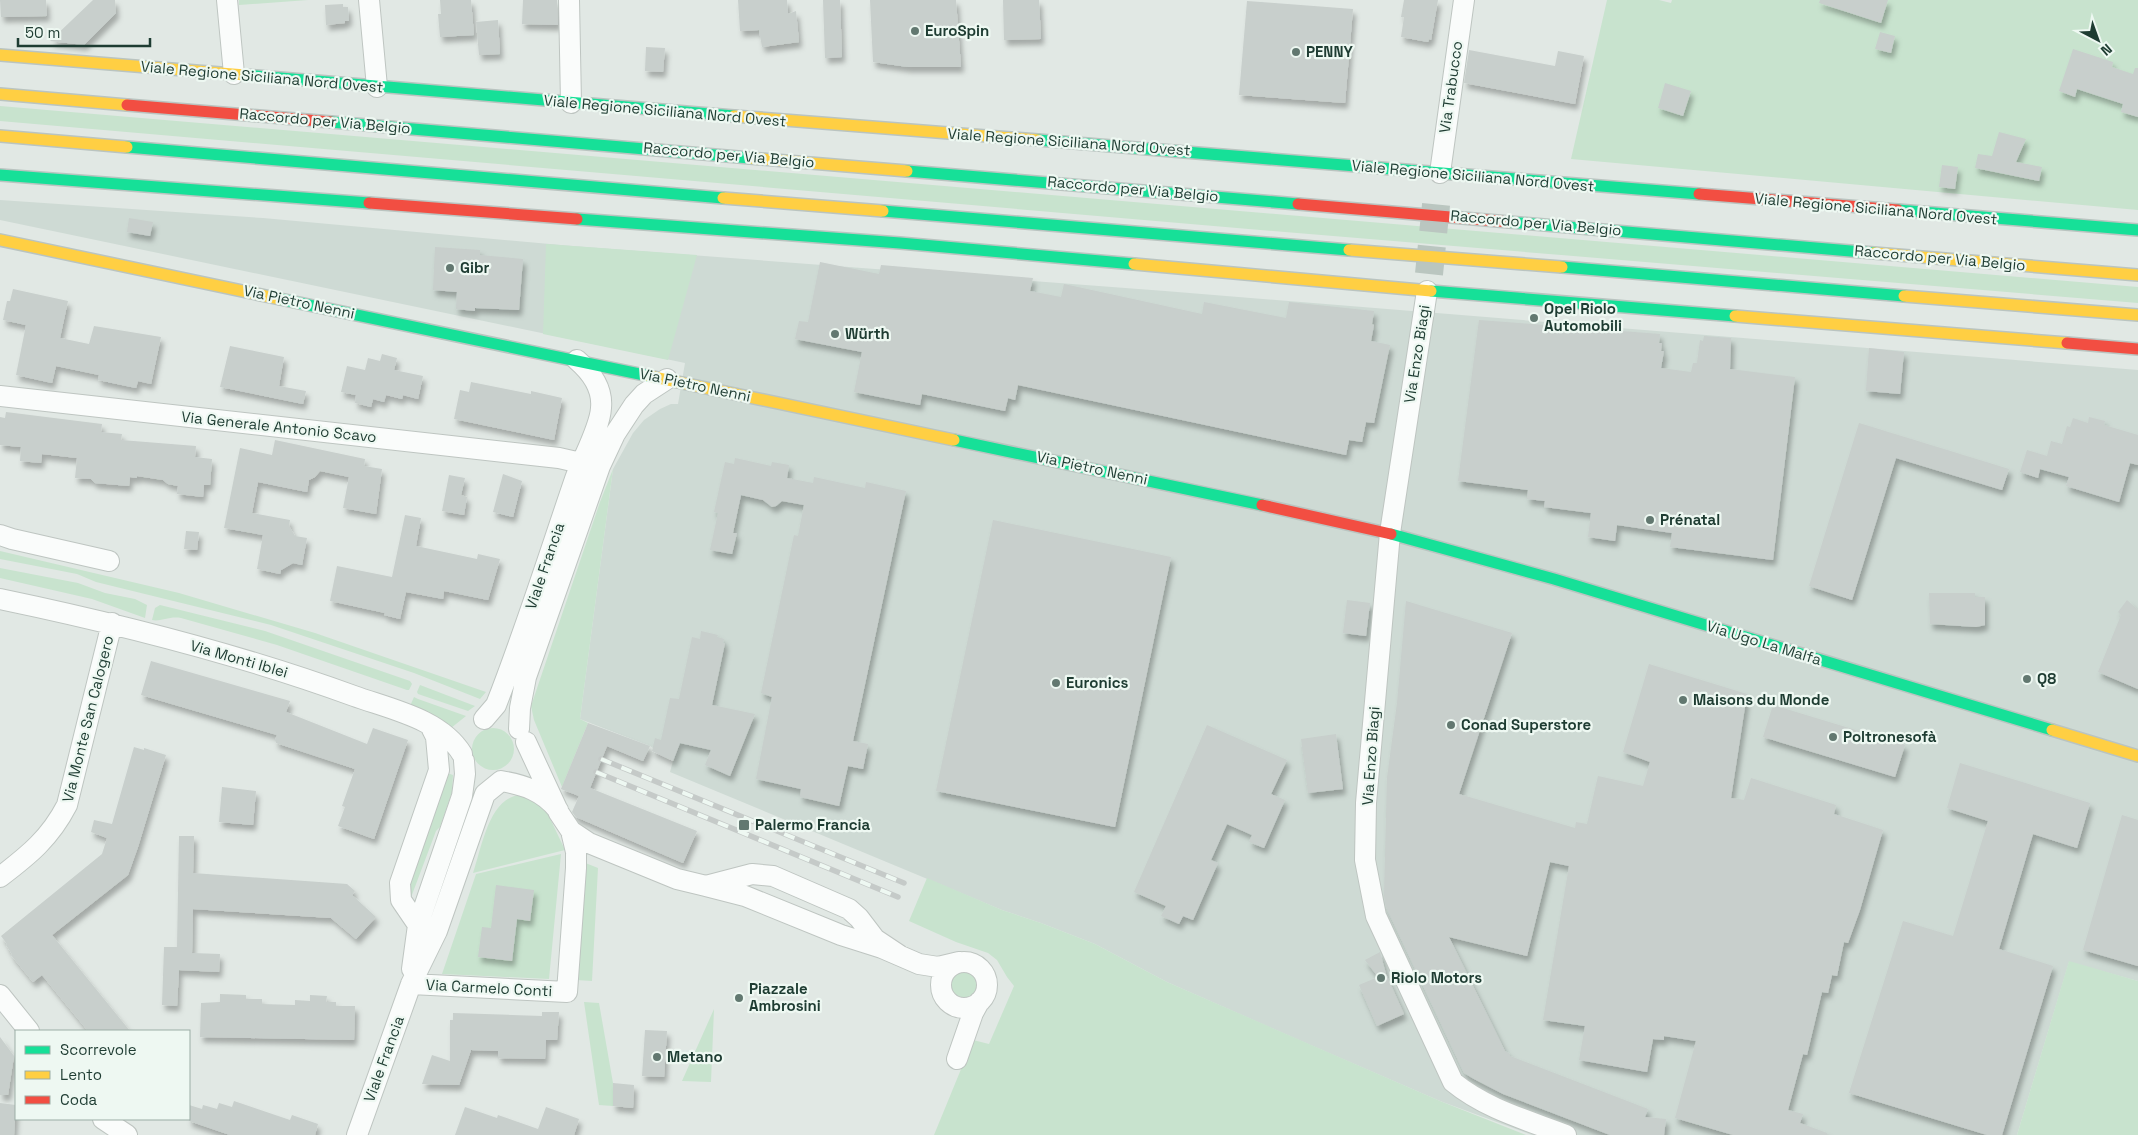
<svg xmlns="http://www.w3.org/2000/svg" width="2138" height="1135" font-family="'Space Grotesk',sans-serif">
  <defs>
    <filter id="shadow"><feDropShadow dx="3" dy="5.5" stdDeviation="2.5" flood-color="#0004"/></filter>
  </defs>
  <rect width="100%" height="100%" fill="#e1e8e4"/>
  <!-- built -->
  <path fill="#cedad4" d="M0 200 263 218 572 246 1165 291 2138 370V981L2069 962 2017 1135H1532L1440 1101 1292 1037 1167 982 1095 944 1041 923 1002 910 670 772 673 761 650 746 580 719 613 469 633 433 644 420 660 409 671 404H678L685 363 0 220Z"/>
  <!-- green -->
  <path fill="#c8e3ce" d="M239 0H308L239 5Z
    M1607 0H1659L1671 3 1672 0H2138V210L1571 159Z
    M0 106 2138 287V303L1237 228 0 121Z
    M546 244 697 255 668 360 543 334Z
    M613 469 580 719 588 723 562 787 534 720 531 706 600 502Z
    M0 551 179 593 315 633 486 692 480 699 414 673 271 625 96 582 77 574 0 559Z
    M0 568 78 583 105 593 135 599 147 605 145 618 92 599 0 578Z
    M160 605 265 631 410 681 412 684 409 690H407L277 645 181 618C169 616 160 622 152 620L155 608Z
    M420 685 475 706 468 711 418 694 417 692Z
    M414 697 418 699 466 716 451 728 410 706Z
    M472 749a21 21 0 1 1 42 0a21 21 0 1 1-42 0Z
    M444 772 453 775 452 792 440 827 436 831 410 900 407 889Z
    M520 795 536 799 547 812 565 850 473 873C482 847 489 798 520 795Z
    M561 854 549 979 442 974 476 874Z
    M583 862 598 868 592 981 576 980Z
    M927 878 1002 910 1041 923 1095 944 1167 982 1440 1101 1526 1135H934L973 1040 989 1044 1014 986 1007 977 997 960 988 953 956 942 909 921Z
    M2069 961 2138 981V1135H2017Z
    M950 985a14 14 0 1 1 28 0a14 14 0 1 1-28 0Z
    M584 1002 599 1003 613 1083V1106L599 1105Z
    M714 1009 711 1082 682 1081Z"/>
  <!-- building -->
  <path fill="#c8cfcc" filter="url(#shadow)" d="M0 0H46L47 16 1 17Z
    M93 0H115L116 13 84 45 50 41Z
    M440 0H471L474 35 440 37 438 14H441Z
    M523 0H557L558 25 522 24Z
    M738 0H787L788 14 796 11 799 42 762 47 759 30 740 31Z
    M823 0H840L842 57 825 58Z
    M870 0H956L961 67H908L873 62Z
    M1003 0H1039L1041 39 1004 40Z
    M1404 0H1438L1431 40 1429 39 1428 42 1401 37 1404 17H1401Z
    M1820 0H1888L1881 23 1819 3Z
    M1247 1 1353 9 1345 103 1239 95Z
    M343 4V7H348L349 21H345V23L326 25 325 5Z
    M498 20 500 54 479 55 476 22Z
    M1880 32 1895 36 1891 53 1875 49Z
    M646 47 665 48 663 72 645 71Z
    M2073 49 2113 62 2112 67 2133 74 2135 68H2138V117L2121 112 2123 104 2077 89 2075 97 2059 91Z
    M1469 50 1555 66 1558 51 1584 56 1575 104 1464 83Z
    M1665 83 1691 91 1683 116 1658 108Z
    M1999 132 2026 139 2016 162 2042 167 2039 181 1975 168 1978 154 1992 156Z
    M1942 165 1958 167 1955 189 1939 187Z
    M129 218 153 222 150 236 127 232Z
    M435 247 480 250V255L523 259 519 310 475 308V311L456 309 457 292 433 290Z
    M820 262 879 274 881 265 1033 278 1030 291 1061 297 1064 284 1202 314 1204 302 1286 318 1289 302 1374 311 1372 324 1374 325 1371 341 1390 345 1374 423 1366 422 1362 442 1349 440 1346 455 1018 385 1015 400 1008 398 1005 411 922 394 920 405 854 392 862 352 795 339 799 321 808 322Z
    M13 289 68 301 60 338 89 344 94 326 161 337 151 384 138 381 136 388 98 380 99 375 56 366 52 383 16 375 26 325 3 320 7 301H10Z
    M1479 320 1660 334 1659 343H1662L1661 351H1664L1661 368 1691 372 1693 363H1697L1700 340 1703 341 1704 336 1731 338 1730 369 1795 377 1773 560 1670 547 1672 533 1617 525 1615 541 1588 537 1591 513 1544 507 1545 501 1527 499 1528 490 1458 481Z
    M230 346 284 357 279 386 306 391 303 404 220 387Z
    M1869 348 1904 352 1900 394 1866 391Z
    M382 354 397 358 394 370 423 376 418 399 403 395 402 399 386 395 384 402 373 399 371 407 355 403 356 395 341 392 347 366 365 370 368 358 380 361Z
    M471 382 531 394V391L562 398 554 440 454 419 460 390 469 392Z
    M6 412 102 424 101 432 122 434 121 440 196 446 195 457 212 459 210 485H204L203 497 177 494 178 486 168 484 163 480 137 476V478L130 477 129 486 95 483 91 479 75 478 77 458 42 454 41 463 20 461 21 447 0 445V417L5 418Z
    M2089 417 2105 421 2104 425 2138 435V465L2130 463 2119 502 2066 486 2069 477 2040 469 2038 478 2020 472 2027 450 2047 456 2051 441 2062 444 2067 426 2070 427 2073 418 2088 423Z
    M1859 423 2009 469 2002 490 1896 458 1852 600 1809 586Z
    M275 440 365 459 364 466 382 469 376 514 343 508 349 477 320 471 315 477 309 480 307 492 258 482 252 513 290 520 289 526 295 536 307 538 302 565 293 563 281 570 280 574 257 569 263 535 224 528 240 448 272 455Z
    M735 458 771 466 772 462 789 465 787 478 813 483 814 477 865 488 866 482 906 491 853 741 868 744 863 769 848 766 839 806 800 797 801 789 756 779 772 697 761 693 794 535 798 536 804 505 782 501 776 506 772 507 763 500 741 495 733 533H737L732 554 710 550 718 513 714 512 725 462 734 464Z
    M503 474 522 481 513 517 493 512Z
    M449 475 465 478 461 495 467 497 464 515 442 511Z
    M405 515 421 518 416 546 477 559 478 554 500 559 488 600 444 591 443 599 406 592 400 619 384 615 385 613 330 601 337 566 392 577Z
    M993 520 1171 557 1115 827 936 791Z
    M186 531 199 532 197 550 184 549Z
    M1929 593H1975V597H1985V625L1976 627 1930 624Z
    M1347 600 1370 603 1366 636 1343 633Z
    M2127 600 2138 610V689L2098 672 2121 615 2118 612Z
    M1406 601 1512 633 1459 794 1575 828 1576 822 1587 824 1598 776 1643 786 1650 762 1623 752 1649 664 1747 694 1731 798 1744 800 1751 778 1836 805 1834 814 1883 830 1860 910 1848 943 1844 942 1837 976 1832 975 1828 993 1822 992 1807 1055 1803 1054 1788 1110 1803 1114 1800 1123 1827 1133V1135H1733L1675 1118 1696 1041 1664 1036V1040L1653 1039 1647 1072 1579 1060 1585 1026 1543 1020 1569 866 1550 862 1527 956 1449 937 1505 1051 1510 1054V1056L1648 1109 1645 1117 1666 1119 1664 1135H1610L1503 1094 1474 1079 1464 1073 1386 907 1384 896 1387 778 1397 703Z
    M701 631 718 635 717 637 724 639 723 643H725L712 705 755 714 730 776 705 765 711 750 680 743 673 761 652 751 655 738 661 740 670 698 679 699 692 637 700 639Z
    M151 661 290 701 286 712 367 744 373 728 408 740 374 839 338 826 345 807 342 806 355 769 276 743 275 740 277 735 141 695Z
    M1773 705 1905 745 1895 777 1763 737Z
    M588 723 650 746 643 761 607 746 590 788 697 831 683 863 576 817 572 812 579 796 561 789Z
    M1207 725 1287 760 1271 794 1285 800 1264 848 1249 842 1252 835 1227 824 1211 860 1218 863 1193 920 1183 916 1179 924 1161 916 1166 906 1134 892Z
    M1336 734 1343 789 1308 793 1301 739Z
    M134 747 144 750V748L166 755 138 847 128 875 52 935 130 1031H88L42 975 33 982 11 955 12 954 6 945 7 944 1 936 102 854 107 838 91 832 94 820 112 824Z
    M1960 763 2090 803 2077 848 2033 834 1999 949 2053 966 2002 1135H1987L1849 1093 1903 921 1953 936 1988 821 1947 808Z
    M222 787 256 791 253 825 219 822Z
    M2122 815 2138 820V966L2083 950Z
    M179 836H194L193 873 347 884 355 891 352 895 376 917 356 939 331 918 193 909 192 953 220 954 219 972 179 970 177 1006 162 1005 164 947H177Z
    M496 885 534 890 530 921 517 919 512 961 478 957 482 927 491 928Z
    M1380 952 1386 974 1404 1014 1377 1026 1359 985 1378 977 1365 960Z
    M220 994 246 995V999H262V1004L295 1005V1000L310 1001V995L327 996 326 1002H336V1006H355L354 1040 200 1037 201 1003 220 1002Z
    M542 1012H559L557 1040H546L545 1059 498 1058V1051L471 1050 459 1085 422 1084 432 1055 450 1061V1020H453V1013L542 1016Z
    M645 1030 667 1031 664 1077 642 1076Z
    M0 1037 14 1056 8 1095H0Z
    M613 1083 634 1085 633 1108 613 1106Z
    M234 1101 290 1120 292 1115 318 1124 315 1135H230L189 1121V1105L202 1109 203 1105 217 1109 219 1103 232 1107Z
    M0 1103 16 1105 14 1135H0Z
    M465 1107 497 1118 498 1115 538 1129 546 1107 579 1119 574 1135H455Z"/>
  <g fill="none" stroke-linecap="round" stroke-linejoin="round">
    <!-- secondary-tunnel -->
    <path stroke="#bac6c0" stroke-width="28" stroke-dasharray="28 14" stroke-linecap="butt" d="M1429 274 1437 195"/>
    <defs>
      <path id="street" d="M227 0 234 74
        M369 0 377 87
        M569 0 571 103
        M1440 173 1464 0
        M1427 291 1390 533 1366 803 1365 860 1376 916 1453 1082C1486 1109 1527 1120 1566 1135
        M0 396 559 458 581 463
        M0 535 12 539 109 561
        M0 599C120 624 239 654 354 696 390 709 441 719 462 754
        M484 719 496 705C525 631 549 555 575 479 582 459 600 428 601 408 603 388 592 373 577 360
        M519 729 520 708 526 677 600 466 615 434 634 405 644 394 667 379
        M526 742 559 813 571 831 589 843 677 879 706 886
        M0 877C29 855 50 838 67 805L112 623
        M418 925 401 900 400 883 439 770 436 737 430 725
        M899 955 875 939 859 918 849 909 773 876 752 874 706 886 745 896 841 935 882 948 919 964 938 967 959 962
        M941 985a23 23 0 1 1 46 0a23 23 0 1 1-46 0Z
        M412 969 418 925 462 796 465 774 464 761
        M411 984 567 992 576 868V852L571 831
        M0 995 29 1031
        M957 1059 973 1013 979 1002
        M103 1119 127 1135
        M357 1135 411 984 437 931 485 794 501 781C524 785 543 791 558 810"/>
      <path id="fast" d="M245 75 734 116
        M331 122 750 158
        M1038 140 1699 194
        M127 147 723 198
        M907 171 1298 204
        M0 175 369 203
        M1898 210 2138 230
        M883 211 1349 250
        M577 219 900 243 1134 264
        M1509 222 1874 253
        M1562 267 1904 296
        M1431 291 1735 316
        M280 299 649 376
        M954 440 1262 505
        M1391 534 1554 579 2052 730"/>
      <path id="slow" d="M0 55 245 75
        M0 94 127 105
        M734 116 1038 140
        M0 136 127 147
        M750 158 907 171
        M723 198 883 211
        M0 240 280 299
        M1349 250 1562 267
        M1874 253 2138 275
        M1134 264 1431 291
        M1904 296 2138 315
        M1735 316 2067 343
        M649 376 954 440
        M2052 730 2138 756"/>
      <path id="jam" d="M127 105 331 122
        M1699 194 1898 210
        M369 203 577 219
        M1298 204 1509 222
        M2067 343 2138 349
        M1262 505 1391 534"/>
    </defs>
    <!-- street casing -->
    <use href="#street" stroke="#bec5c1" stroke-width="22"/>
    <!-- fast casing -->
    <use href="#fast" stroke="#bac4c0" stroke-width="14"/>
    <!-- slow casing -->
    <use href="#slow" stroke="#bac4c0" stroke-width="14"/>
    <!-- jam casing -->
    <use href="#jam" stroke="#bac4c0" stroke-width="14"/>
    <!-- street -->
    <use href="#street" stroke="#fafcfb" stroke-width="20"/>
    <!-- fast -->
    <use href="#fast" stroke="#16e098" stroke-width="11"/>
    <!-- slow -->
    <use href="#slow" stroke="#ffcf43" stroke-width="11"/>
    <!-- jam -->
    <use href="#jam" stroke="#f24e42" stroke-width="11"/>
    <defs>
      <path id="rail" d="M601 759 904 883
        M596 772 898 897"/>
    </defs>
    <!-- rail casing -->
    <use href="#rail" stroke="#c5cac8" stroke-width="5.5"/>
    <!-- rail -->
    <use href="#rail" stroke="#eef8f2" stroke-width="4" stroke-dasharray="11" stroke-linecap="butt"/>
  </g>
  <!-- markers -->
  <g fill="#627870" stroke="#eef8f2" stroke-width="2">
    <circle cx="915" cy="31" r="5"/>
    <circle cx="1296" cy="52" r="5"/>
    <circle cx="450" cy="268" r="5"/>
    <circle cx="1534" cy="318" r="5"/>
    <circle cx="835" cy="334" r="5"/>
    <circle cx="1650" cy="520" r="5"/>
    <circle cx="2027" cy="679" r="5"/>
    <circle cx="1056" cy="683" r="5"/>
    <circle cx="1683" cy="700" r="5"/>
    <circle cx="1451" cy="725" r="5"/>
    <circle cx="1833" cy="737" r="5"/>
    <rect x="738" y="819" width="12" height="12" rx="2.5"/>
    <circle cx="1381" cy="978" r="5"/>
    <circle cx="739" cy="998" r="5"/>
    <circle cx="657" cy="1057" r="5"/>
  </g>
  <g text-anchor="middle" stroke-width="4.5" stroke-linejoin="round" paint-order="stroke">
    <!-- poi labels -->
    <g font-size="15" font-weight="bold" fill="#1e3c32" stroke="#eef8f2" text-anchor="start">
      <text x="925" y="36">EuroSpin</text>
      <text x="1306" y="57">PENNY</text>
      <text x="460" y="273">Gibr</text>
      <text x="1544" y="314">Opel Riolo<tspan x="1544" dy="17">Automobili</tspan></text>
      <text x="845" y="339">Würth</text>
      <text x="1660" y="525">Prénatal</text>
      <text x="2037" y="684">Q8</text>
      <text x="1066" y="688">Euronics</text>
      <text x="1693" y="705">Maisons du Monde</text>
      <text x="1461" y="730">Conad Superstore</text>
      <text x="1843" y="742">Poltronesofà</text>
      <text x="755" y="830">Palermo Francia</text>
      <text x="1391" y="983">Riolo Motors</text>
      <text x="749" y="994">Piazzale<tspan x="749" dy="17">Ambrosini</tspan></text>
      <text x="667" y="1062">Metano</text>
    </g>
    <!-- street labels -->
    <g font-size="15" fill="#1e3c32" stroke="#eef8f2">
      <text transform="translate(262 77) rotate(5)" y="5">Viale Regione Siciliana Nord Ovest</text>
      <text transform="translate(1451 87) rotate(-82)" y="5">Via Trabucco</text>
      <text transform="translate(665 111) rotate(5)" y="5">Viale Regione Siciliana Nord Ovest</text>
      <text transform="translate(325 121) rotate(5)" y="5">Raccordo per Via Belgio</text>
      <text transform="translate(1069 142) rotate(4)" y="5">Viale Regione Siciliana Nord Ovest</text>
      <text transform="translate(729 155) rotate(5)" y="5">Raccordo per Via Belgio</text>
      <text transform="translate(1473 176) rotate(5)" y="5">Viale Regione Siciliana Nord Ovest</text>
      <text transform="translate(1133 189) rotate(5)" y="5">Raccordo per Via Belgio</text>
      <text transform="translate(1876 209) rotate(5)" y="5">Viale Regione Siciliana Nord Ovest</text>
      <text transform="translate(1536 223) rotate(5)" y="5">Raccordo per Via Belgio</text>
      <text transform="translate(1940 258) rotate(5)" y="5">Raccordo per Via Belgio</text>
      <text transform="translate(299 302) rotate(12)" y="5">Via Pietro Nenni</text>
      <text transform="translate(1417 354) rotate(-81)" y="5">Via Enzo Biagi</text>
      <text transform="translate(695 385) rotate(12)" y="5">Via Pietro Nenni</text>
      <text transform="translate(279 427) rotate(6)" y="5">Via Generale Antonio Scavo</text>
      <text transform="translate(1092 468) rotate(12)" y="5">Via Pietro Nenni</text>
      <text transform="translate(545 566) rotate(-71)" y="5">Viale Francia</text>
      <text transform="translate(1764 643) rotate(17)" y="5">Via Ugo La Malfa</text>
      <text transform="translate(239 659) rotate(16)" y="5">Via Monti Iblei</text>
      <text transform="translate(88 719) rotate(-76)" y="5">Via Monte San Calogero</text>
      <text transform="translate(1371 756) rotate(-86)" y="5">Via Enzo Biagi</text>
      <text transform="translate(489 988) rotate(3)" y="5">Via Carmelo Conti</text>
      <text transform="translate(384 1059) rotate(-70)" y="5">Viale Francia</text>
    </g>
  </g>
  <!-- legend -->
  <rect x="15" y="1030" width="175" height="90" fill="#eef8f2" stroke="#9bada5"/>
  <rect x="25" y="1046" width="25" height="8" fill="#16e098" stroke="#9bada5"/>
  <text x="60" y="1055" font-size="15" fill="#1e3c32">Scorrevole</text>
  <rect x="25" y="1071" width="25" height="8" fill="#ffcf43" stroke="#9bada5"/>
  <text x="60" y="1080" font-size="15" fill="#1e3c32">Lento</text>
  <rect x="25" y="1096" width="25" height="8" fill="#f24e42" stroke="#9bada5"/>
  <text x="60" y="1105" font-size="15" fill="#1e3c32">Coda</text>
  <!-- north arrow -->
  <g transform="translate(2098 40) rotate(139)" stroke="#eef8f2" stroke-width="4" paint-order="stroke">
  <path d="M0-4L9 19L0 12L-9 19Z" fill="#1e3c32"/>
  <text y="-8" font-size="14" font-weight="bold" text-anchor="middle" fill="#1e3c32">N</text>
  </g>
  <!-- scale -->
  <path d="M18 38v8h132v-8" fill="none" stroke="#1e3c32" stroke-width="2.5"/>
  <text x="25" y="38" font-size="15" fill="#1e3c32" stroke="#eef8f2" stroke-width="4" paint-order="stroke">50 m</text>
</svg>
